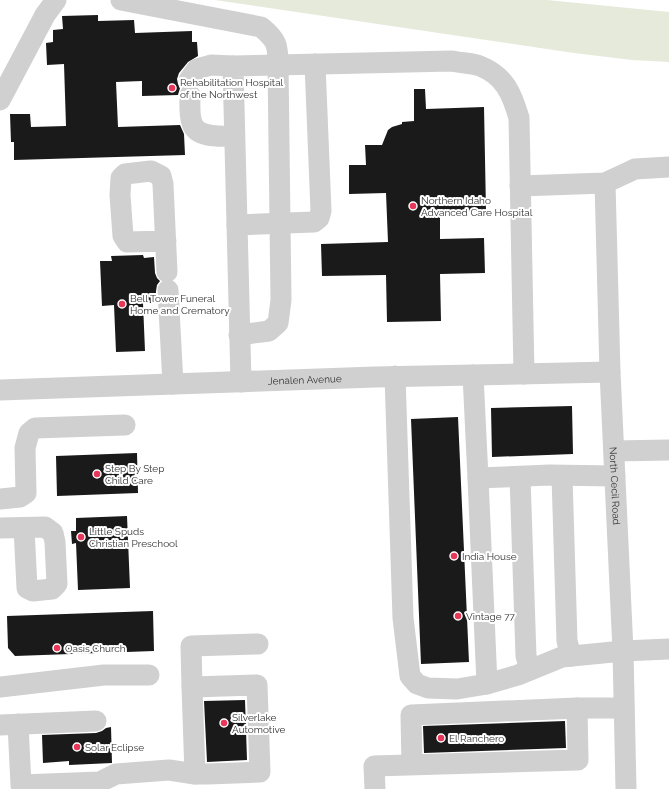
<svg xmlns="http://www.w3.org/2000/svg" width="669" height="789" font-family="Raleway,sans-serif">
  <rect width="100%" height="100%" fill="#fff"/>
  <!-- green -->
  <path fill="#e5eadb" d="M215 0H547L669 12V62L632 60 574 53Z"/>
  <!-- building -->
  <path fill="#1a1a1a" d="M98 15V21L134 20 135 33 192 31V42H197L198 56 188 62 179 73 177 79 178 84 180 88 178 95 142 96V81L116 82 118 127 180 125 184 134 185 155 14 160V142H11L10 114H30L31 127 66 126 64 64 47 65 46 43 53 42V30L63 29 62 16Z
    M414 89H425L426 109 484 107 486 211 440 212V239L484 238 485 273 440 274 441 321 387 322 386 275 322 276 321 244 388 242 386 193 349 194V165H366L365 145H382L388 130 392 127 402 124V122L414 121Z
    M143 255 144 258 154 257 155 273 157 278 160 281 157 285 156 291V303H143L145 351 116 352 114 305 102 306 100 261H112L111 256Z
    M572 406 573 454 492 457 491 408Z
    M458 417 469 662 421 664 411 419Z
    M137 453 138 493 57 496 56 456Z
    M127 516 130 588 78 590 76 543 72 544 71 531H76V518Z
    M153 611 154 651 15 656 8 648 7 616Z
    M245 700 247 760 207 762 204 701Z
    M565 721 566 748 424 753 423 726Z
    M111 727 112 763 69 765V761L43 763 42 735 96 733 102 731 106 728Z"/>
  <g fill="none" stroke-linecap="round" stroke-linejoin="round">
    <!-- minor -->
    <g stroke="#d0d0d0" stroke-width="21">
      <path d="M121 0 261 27C277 40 278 45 278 65L281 300 278 323 269 331 239 335"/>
      <path d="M189 80 197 69 211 65 233 66"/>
      <path d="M190 95C190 104 189 115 192 123 197 139 222 136 234 136"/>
      <path d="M0 100 45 15 56 0"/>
      <path id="s1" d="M605 183 610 372 623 651 626 789"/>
      <path d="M520 186 605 183 635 169 669 167"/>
      <path d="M237 225 314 222 319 218 321 211 315 64"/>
      <path d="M166 241 127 242 123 236 120 195 121 178 125 174 151 171 161 176 163 184 167 272"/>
      <path d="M168 290 173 384"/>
      <path d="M473 375 478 478 550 475 615 476"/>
      <path d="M395 376 403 618 410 676 417 684 428 688 457 689 487 684"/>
      <path d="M241 382 233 66 452 61C461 63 472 63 480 66 505 76 512 94 519 118L524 374"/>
      <path id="s2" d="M0 390 375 377 610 372"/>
      <path d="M614 451 669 450"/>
      <path d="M562 476 567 641 571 656"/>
      <path d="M520 477 526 656 530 669"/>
      <path d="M478 478 487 684 518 675 562 657 623 651 669 649"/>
      <path d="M0 499 20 497 26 493 25 448 29 433 35 428 125 425"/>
      <path d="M0 528 45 527 53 533 55 542 57 584 52 589 33 591 27 588 24 528"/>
      <path d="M257 685 260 772 208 774H195L192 687Z"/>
      <path d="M0 687 104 675H149"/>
      <path d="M192 687 191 646 258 644"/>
      <path d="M577 708H624"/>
      <path d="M18 724 21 785 100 782 116 774 169 770 195 774"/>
      <path d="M0 725 96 721"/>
      <path d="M375 789 374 766 578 760 577 708 411 715 412 765"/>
    </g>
  </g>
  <!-- markers -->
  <g fill="#e7385c" stroke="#fff" stroke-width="1.5">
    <circle cx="172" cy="88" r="4"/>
    <circle cx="413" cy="206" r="4"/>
    <circle cx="122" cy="304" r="4"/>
    <circle cx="97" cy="474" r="4"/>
    <circle cx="81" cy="537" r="4"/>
    <circle cx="454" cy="556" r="4"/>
    <circle cx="458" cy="616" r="4"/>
    <circle cx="57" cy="648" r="4"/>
    <circle cx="224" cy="723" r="4"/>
    <circle cx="441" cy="738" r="4"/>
    <circle cx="77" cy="747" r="4"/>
  </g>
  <g text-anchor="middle" stroke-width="4" stroke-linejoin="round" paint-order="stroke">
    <!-- poi labels -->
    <g font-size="10" fill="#333" stroke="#fff" text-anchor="start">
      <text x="180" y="86">Rehabilitation Hospital<tspan x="180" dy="12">of the Northwest</tspan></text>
      <text x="421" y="204">Northern Idaho<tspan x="421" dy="12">Advanced Care Hospital</tspan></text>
      <text x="130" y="302">Bell Tower Funeral<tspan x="130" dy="12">Home and Crematory</tspan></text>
      <text x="105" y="472">Step By Step<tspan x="105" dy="12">Child Care</tspan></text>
      <text x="89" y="535">Little Spuds<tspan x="89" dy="12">Christian Preschool</tspan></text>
      <text x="462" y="560">India House</text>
      <text x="466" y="620">Vintage 77</text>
      <text x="65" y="652">Oasis Church</text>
      <text x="232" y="721">Silverlake<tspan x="232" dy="12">Automotive</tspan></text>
      <text x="449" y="742">El Ranchero</text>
      <text x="85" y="751">Solar Eclipse</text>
    </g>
    <!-- street labels -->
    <g font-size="10" fill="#333" stroke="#fff">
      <text dy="4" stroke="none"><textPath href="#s2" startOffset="305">Jenalen Avenue</textPath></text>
      <text dy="4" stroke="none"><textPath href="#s1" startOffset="303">North Cecil Road</textPath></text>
    </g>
  </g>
</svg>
